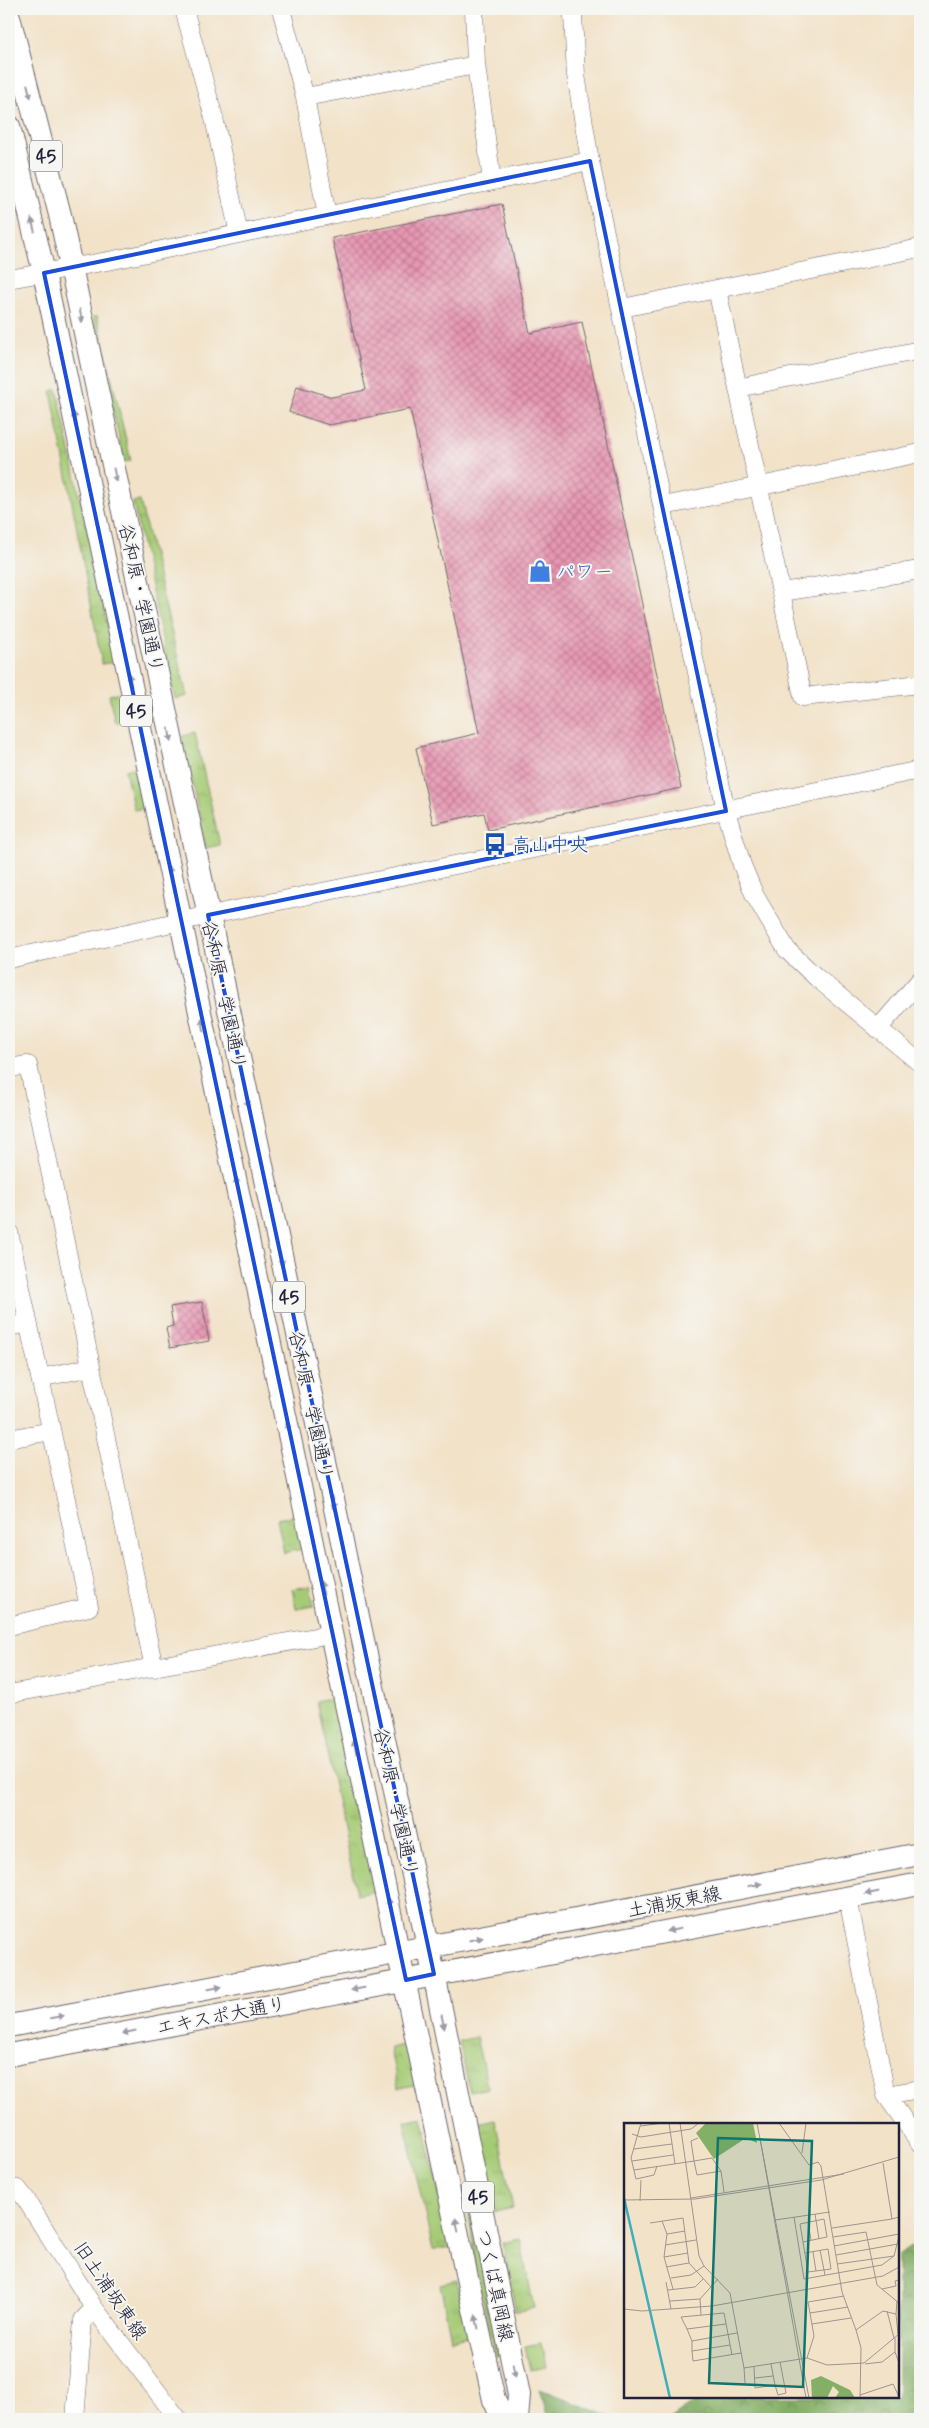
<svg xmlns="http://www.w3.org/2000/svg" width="929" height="2428" font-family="Mynerve,'Klee One',sans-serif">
  <defs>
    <pattern id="grass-tufts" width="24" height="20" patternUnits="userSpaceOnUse" patternTransform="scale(1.25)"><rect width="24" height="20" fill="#a6cb74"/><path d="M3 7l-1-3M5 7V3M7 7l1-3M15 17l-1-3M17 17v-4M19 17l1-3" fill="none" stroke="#8fae65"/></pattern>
    <pattern id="forest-crowns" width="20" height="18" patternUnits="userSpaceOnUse" patternTransform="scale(1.25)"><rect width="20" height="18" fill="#84af66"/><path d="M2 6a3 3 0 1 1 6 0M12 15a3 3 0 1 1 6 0" fill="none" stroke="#6c8e55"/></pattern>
    <pattern id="building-cross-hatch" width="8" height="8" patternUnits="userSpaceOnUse" patternTransform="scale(1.25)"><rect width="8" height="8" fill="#e897b2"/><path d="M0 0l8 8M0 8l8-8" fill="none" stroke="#bc7b92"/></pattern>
  </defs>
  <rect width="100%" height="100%" fill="#f6f6f2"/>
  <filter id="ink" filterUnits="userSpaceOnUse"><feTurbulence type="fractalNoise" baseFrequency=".02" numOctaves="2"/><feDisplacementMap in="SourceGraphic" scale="10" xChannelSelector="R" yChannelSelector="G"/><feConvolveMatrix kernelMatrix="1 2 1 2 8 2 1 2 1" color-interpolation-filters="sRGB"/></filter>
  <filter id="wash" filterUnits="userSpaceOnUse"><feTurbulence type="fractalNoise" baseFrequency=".0096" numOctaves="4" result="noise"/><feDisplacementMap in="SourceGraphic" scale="20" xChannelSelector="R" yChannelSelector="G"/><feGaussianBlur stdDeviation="1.12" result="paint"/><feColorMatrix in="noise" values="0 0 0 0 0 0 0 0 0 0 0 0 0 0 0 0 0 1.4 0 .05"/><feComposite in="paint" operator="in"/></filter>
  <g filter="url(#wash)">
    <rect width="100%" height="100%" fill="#f2e2c8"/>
    <!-- grass -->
    <path fill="url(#grass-tufts)" stroke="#647658" d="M97 316 131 461 124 462 93 317Z
      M57 389 115 662 102 664 51 391Z
      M140 501 187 696 175 699 133 502Z
      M122 692 128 721 115 723 109 695Z
      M195 733 220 845 206 848 182 736Z
      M137 767 146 808 134 810 125 770Z
      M295 1515 302 1549 284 1553 277 1519Z
      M310 1586 314 1606 296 1609 292 1589Z
      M333 1697 375 1891 357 1895 316 1701Z
      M476 2037 488 2088 470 2092 459 2041Z
      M407 2044 416 2085 398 2088 390 2048Z
      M422 2117 451 2247 433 2250 404 2121Z
      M495 2119 513 2208 495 2212 477 2123Z
      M470 2197 485 2264 500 2356 496 2357 476 2270 467 2198Z
      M520 2239 534 2308 516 2312 502 2243Z
      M457 2280 469 2336 451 2339 440 2284Z
      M541 2343 546 2367 530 2370 525 2346Z"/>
    <!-- forest -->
    <path fill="url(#forest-crowns)" stroke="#536850" d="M920 2240V2419H670L702 2397H898V2256Z
      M540 2389 616 2419H548Z"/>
    <g id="blocks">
      <!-- building -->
      <path fill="url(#building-cross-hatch)" d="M502 204 530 333 582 322 681 788 488 830 484 813 433 824 416 748 479 733 410 409 329 425 289 412 297 386 332 397 366 390 332 238Z
        M202 1302 209 1341 170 1348 166 1328 173 1326 170 1307Z"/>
    </g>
  </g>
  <g filter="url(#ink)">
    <use href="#blocks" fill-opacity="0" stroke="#6b656c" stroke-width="1"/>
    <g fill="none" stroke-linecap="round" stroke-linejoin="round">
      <defs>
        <path id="minor" d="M184 9 214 118 239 234
          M281 9 305 97 327 216
          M474 9 476 65 492 181
          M573 15 576 75 590 161
          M305 97 476 65
          M9 279 113 260 590 161 726 811 742 865 755 896 787 950 817 978 920 1063
          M717 289 803 697 920 684
          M622 308 920 248
          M738 388 920 350
          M664 506 920 453
          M782 592 920 570
          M9 959 181 921 920 770
          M878 1029 920 980
          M9 1068 28 1065 154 1668
          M9 1232 89 1607 9 1626
          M9 1327 28 1323
          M40 1378 91 1367
          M9 1439 51 1431
          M9 1694 331 1634
          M848 1898 886 2095 920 2143
          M886 2095 920 2089
          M9 2188 18 2189 25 2198 94 2308 178 2419
          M75 2419 83 2320 94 2308"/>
        <path id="major" d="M9 17 60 215 434 1974 519 2395 517 2419
          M9 126 44 273 466 2273 494 2400 503 2419
          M9 2026 920 1854
          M9 2055 920 1884"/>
      </defs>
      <!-- minor casing -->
      <use href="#minor" stroke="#6b656c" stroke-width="19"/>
      <!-- major casing -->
      <use href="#major" stroke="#6b656c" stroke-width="24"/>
      <!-- minor -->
      <use href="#minor" stroke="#fff" stroke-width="18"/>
      <!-- major -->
      <use href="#major" stroke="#fff" stroke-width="22"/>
    </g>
    <!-- one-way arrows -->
    <defs><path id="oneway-solid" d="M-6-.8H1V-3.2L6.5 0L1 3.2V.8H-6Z" transform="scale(1.25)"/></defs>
    <g fill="#9c9ca7">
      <use href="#oneway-solid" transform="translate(29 91) rotate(75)"/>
      <use href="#oneway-solid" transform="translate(33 225) rotate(-104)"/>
      <use href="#oneway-solid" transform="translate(81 316) rotate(78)"/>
      <use href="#oneway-solid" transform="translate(75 419) rotate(-102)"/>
      <use href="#oneway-solid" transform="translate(115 475) rotate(78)"/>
      <use href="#oneway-solid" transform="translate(130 680) rotate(-102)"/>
      <use href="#oneway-solid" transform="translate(170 735) rotate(78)"/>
      <use href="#oneway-solid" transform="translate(170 873) rotate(-102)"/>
      <use href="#oneway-solid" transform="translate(203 1025) rotate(-102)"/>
      <use href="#oneway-solid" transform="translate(247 1100) rotate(78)"/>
      <use href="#oneway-solid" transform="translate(237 1184) rotate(-102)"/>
      <use href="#oneway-solid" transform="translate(281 1259) rotate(78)"/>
      <use href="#oneway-solid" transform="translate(288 1429) rotate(-102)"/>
      <use href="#oneway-solid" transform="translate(333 1503) rotate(78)"/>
      <use href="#oneway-solid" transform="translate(322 1588) rotate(-102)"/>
      <use href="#oneway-solid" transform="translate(355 1747) rotate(-102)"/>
      <use href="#oneway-solid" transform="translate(755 1885) rotate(-10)"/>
      <use href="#oneway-solid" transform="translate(872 1893) rotate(169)"/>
      <use href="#oneway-solid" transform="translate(390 1905) rotate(-102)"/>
      <use href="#oneway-solid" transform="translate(674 1930) rotate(169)"/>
      <use href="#oneway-solid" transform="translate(476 1939) rotate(-11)"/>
      <use href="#oneway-solid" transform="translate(215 1988) rotate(-11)"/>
      <use href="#oneway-solid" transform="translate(358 1989) rotate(169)"/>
      <use href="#oneway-solid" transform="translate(57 2017) rotate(-10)"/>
      <use href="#oneway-solid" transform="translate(443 2022) rotate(78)"/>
      <use href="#oneway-solid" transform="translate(129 2032) rotate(169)"/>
      <use href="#oneway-solid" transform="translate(457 2225) rotate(-101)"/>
      <use href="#oneway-solid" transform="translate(477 2322) rotate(-102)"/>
      <use href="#oneway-solid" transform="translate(514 2370) rotate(78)"/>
    </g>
  </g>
  <!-- marked area -->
  <path fill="none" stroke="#1d4ed8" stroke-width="4" stroke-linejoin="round" d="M590 161 726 811 208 915 434 1974 406 1980 44 273Z"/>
  <!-- icons -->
  <defs>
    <symbol id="shop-bare" viewBox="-9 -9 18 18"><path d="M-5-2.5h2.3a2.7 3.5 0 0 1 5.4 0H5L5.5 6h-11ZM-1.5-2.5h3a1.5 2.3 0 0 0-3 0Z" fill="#3f7fe0" stroke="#f6f6f2" stroke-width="2.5" paint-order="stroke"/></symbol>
    <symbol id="bus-bare" viewBox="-9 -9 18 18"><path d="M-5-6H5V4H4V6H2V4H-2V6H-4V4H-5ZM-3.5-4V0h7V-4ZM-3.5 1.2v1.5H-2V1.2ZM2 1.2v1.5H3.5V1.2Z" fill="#1a4fb4" stroke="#f6f6f2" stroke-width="2.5" paint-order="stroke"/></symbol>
  </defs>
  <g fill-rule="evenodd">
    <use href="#shop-bare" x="524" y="555" width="32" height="32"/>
    <use href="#bus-bare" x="479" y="828" width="32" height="32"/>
  </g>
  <g text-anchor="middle" stroke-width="4" stroke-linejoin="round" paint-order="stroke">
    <!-- shield labels -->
    <g fill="#f6f6f2" stroke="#626272" stroke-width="1">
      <rect x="30" y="140.5" width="32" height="31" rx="4"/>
      <rect x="120" y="695.5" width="32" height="31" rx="4"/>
      <rect x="273" y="1281.5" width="32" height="31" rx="4"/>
      <rect x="462" y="2181.5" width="32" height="31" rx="4"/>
    </g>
    <g font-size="18" font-weight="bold" fill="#22223b">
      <text x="46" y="162">45</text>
      <text x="136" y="717">45</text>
      <text x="289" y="1303">45</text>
      <text x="478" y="2203">45</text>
    </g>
    <!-- shop labels -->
    <g font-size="19" fill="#366cbe" stroke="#f6f6f2" text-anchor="start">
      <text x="556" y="578">パワー</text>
    </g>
    <!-- street labels -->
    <g font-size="19" fill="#22223b" stroke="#f6f6f2">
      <text transform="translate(142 598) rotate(78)" y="7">谷和原・学園通り</text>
      <text transform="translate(225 995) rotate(78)" y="7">谷和原・学園通り</text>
      <text transform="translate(312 1405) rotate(78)" y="7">谷和原・学園通り</text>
      <text transform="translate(397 1802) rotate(78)" y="7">谷和原・学園通り</text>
      <text transform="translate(674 1901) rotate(-11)" y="7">土浦坂東線</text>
      <text transform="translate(221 2015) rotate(-11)" y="7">エキスポ大通り</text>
      <text transform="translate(496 2285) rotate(78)" y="7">つくば真岡線</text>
      <text transform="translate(111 2290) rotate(56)" y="7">旧土浦坂東線</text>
    </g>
    <!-- transit labels -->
    <g font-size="19" fill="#164399" stroke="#f6f6f2" text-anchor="start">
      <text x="512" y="851">高山中央</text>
    </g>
  </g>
  <!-- overview -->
  <g transform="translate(624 2123)">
    <rect width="275" height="275" fill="#f2e2c8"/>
    <path d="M82 0H129L133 20 122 15 90 36 72 10ZM197 253 226 267 231 275H211L215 269 209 263 203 275H188L187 257Z" fill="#84af66"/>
    <path fill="none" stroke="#3eaeba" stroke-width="2.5" d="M0 75 46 275"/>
    <path fill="none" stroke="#9f9590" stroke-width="1" d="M17 0 7 35 12 56 30 52 33 43M45 0 51 41M56 0 75 133 80 143 106 170 120 245 183 235 203 242 240 240 275 211M133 0 185 275M155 0 185 42 194 39 197 43 218 169 232 207M17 3 39 0M8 11 17 14 67 6 75 0M74 15 67 18 70 38 88 35 97 48 100 69M136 15 182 275M10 26 48 21M178 30 182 0M8 38 49 32M259 40 268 96 275 94M10 47 70 38 73 52 97 48M67 75 220 51M0 77 71 76 197 57 275 34M16 78 17 57M191 91 195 116M170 94 180 156 258 142 270 133 275 113M151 97 206 89M38 98 43 111 61 108M184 99 187 117M26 100 59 95 65 140 87 164M208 105 268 96M43 111 40 134 49 166M209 114 242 109 253 162 275 180M179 119 203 114 200 96 176 101 184 149 207 146 204 126 181 130M41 122 72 117M210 123 275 111M196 127 201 152M189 129 192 148M212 132 274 121M40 134 64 130M213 141 270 133M42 144 65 140M47 155 67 152 80 143M42 159 47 186M258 166 272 163 271 158 275 157M44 167 71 164 79 156M76 176 77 192M46 178 76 176 94 156M0 186 18 188 88 183 259 153 275 144M263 188 270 215M186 190 224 184M272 191 274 211M188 201 227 195M63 206 57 194 100 190 108 232M271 215V229L275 240M68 218 63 206 102 201M106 222 68 228 69 238 117 230M68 228V218L113 210M183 235 190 213 184 179 220 173M241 241 258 239 271 229M130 244 131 265 151 262 147 241M120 245 121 260M131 255 149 253M151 262 154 272 162 270 156 239M236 272 269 261 275 274M236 275 237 225 232 207 259 188 272 191 273 178"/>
    <path fill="#0f766e" fill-opacity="0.15" stroke="#0f766e" stroke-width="2.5" d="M94 15 188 18 179 264 85 260Z"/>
    <rect width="275" height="275" fill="none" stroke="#22223b" stroke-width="2.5"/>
  </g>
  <!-- margin -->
  <rect width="929" height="2428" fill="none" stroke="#f6f6f2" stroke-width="30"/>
</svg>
